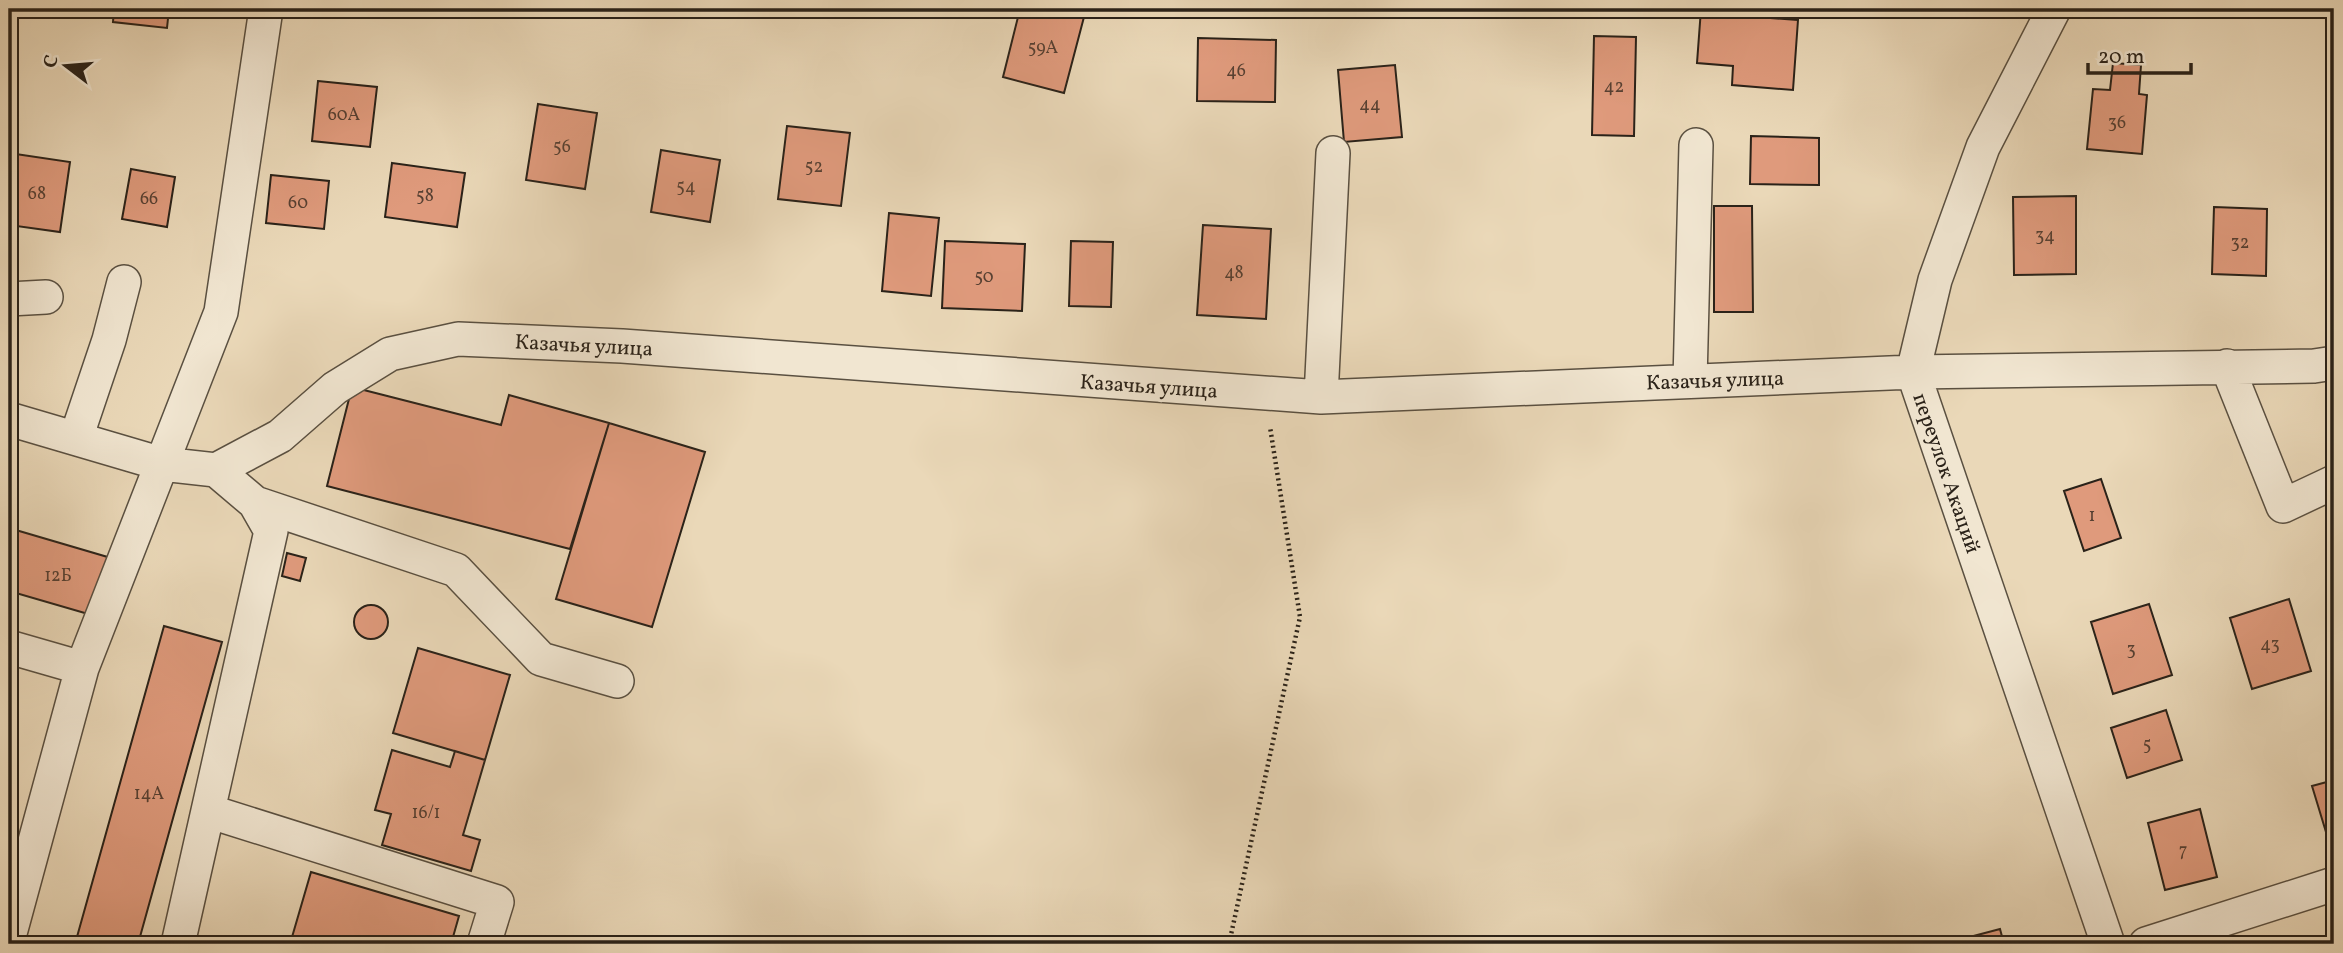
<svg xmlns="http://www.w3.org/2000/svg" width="2343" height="953" font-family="Vollkorn,serif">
  <rect width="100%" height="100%" fill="#ead8b8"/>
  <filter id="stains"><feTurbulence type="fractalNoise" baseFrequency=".00286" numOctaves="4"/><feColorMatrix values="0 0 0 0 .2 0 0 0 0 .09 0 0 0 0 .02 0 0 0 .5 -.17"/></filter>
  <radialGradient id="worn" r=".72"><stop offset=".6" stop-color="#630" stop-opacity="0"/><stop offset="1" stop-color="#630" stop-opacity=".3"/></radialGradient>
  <!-- building -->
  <path fill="#df9a7c" stroke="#2a2219" stroke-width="2" d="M114 9H169L167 28 113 22Z
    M1020 9H1053L1084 17 1064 93 1003 77Z
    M1701 9H1746L1745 16 1798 20 1793 90 1732 85 1733 66 1697 63Z
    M1594 36 1636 37 1634 136 1592 135Z
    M1198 38 1276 40 1275 102 1197 101Z
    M2113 63 2141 65 2139 94 2147 95 2142 154 2087 149 2093 89 2110 90Z
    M1395 65 1402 137 1344 142 1338 70Z
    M318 81 377 87 370 147 312 141Z
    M538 104 597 113 585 189 526 180Z
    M787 126 850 133 841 206 778 199Z
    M1751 136 1819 138V185L1750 184Z
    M661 150 720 160 710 222 651 212Z
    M9 153 70 162 60 232 9 225Z
    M392 163 465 173 457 227 385 217Z
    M131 169 175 177 167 227 122 219Z
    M271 175 329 181 324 229 266 223Z
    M2076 196V274L2014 275 2013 197Z
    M1714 206H1752L1753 312H1714Z
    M2214 207 2267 209 2266 276 2212 274Z
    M889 213 939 218 931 296 882 291Z
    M1203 225 1271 229 1266 319 1197 315Z
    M945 241 1025 244 1022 311 942 308Z
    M1071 241 1113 242 1111 307 1069 306Z
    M352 387 501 425 509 395 609 423 570 549 327 486Z
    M609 423 705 452 652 627 556 599Z
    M2101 479 2121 538 2084 551 2064 491Z
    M9 528 111 558 95 616 9 591Z
    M287 553 306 558 300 581 282 576Z
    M2289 599 2311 671 2252 689 2230 618Z
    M2149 604 2172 675 2113 694 2091 622Z
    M354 622a17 17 0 1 1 34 0a17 17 0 1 1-34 0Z
    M164 626 222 642 138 944H75Z
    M418 648 510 675 485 760 393 733Z
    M2166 710 2182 760 2127 778 2111 728Z
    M392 750 450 767 455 751 485 760 463 835 480 840 471 871 382 845 391 814 375 810Z
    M2334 780V840L2329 842 2312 786Z
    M2200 809 2217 877 2165 890 2148 823Z
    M311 872 459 916 451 944H290Z
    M2000 929 2004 944H1943Z"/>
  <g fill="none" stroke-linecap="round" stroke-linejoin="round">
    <defs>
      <path id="minor" d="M2054 9 1983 147 1935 280 1913 372 2108 944
        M9 299 46 297
        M2227 366 2283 506 2334 482
        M1690 381 1696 145
        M1321 397 1333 153
        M9 419 162 464 216 470 280 436 335 388 390 354 458 339 622 346 1321 397 1913 372 2314 366 2334 363
        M76 438 109 340 124 282
        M255 503 456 570 541 659 617 681
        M9 647 82 668 9 937
        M82 668 221 312 266 9
        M208 811 497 902 484 944
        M178 944 271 531 255 503 216 470
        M2146 944 2334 884"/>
    </defs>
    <!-- minor casing -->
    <use href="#minor" stroke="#5a5041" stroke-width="36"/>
    <!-- path -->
    <path stroke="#2a2219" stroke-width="4.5" stroke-dasharray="2 3.5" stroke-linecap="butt" d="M1229 944 1300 617 1270 427"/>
    <!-- minor -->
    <use href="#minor" stroke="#f1e6d1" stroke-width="33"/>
  </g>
  <g text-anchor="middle" stroke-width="6" stroke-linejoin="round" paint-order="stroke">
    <!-- number labels -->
    <g font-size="18" fill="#574032">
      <text x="1043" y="53">59А</text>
      <text x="1236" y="76">46</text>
      <text x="1614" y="92">42</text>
      <text x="1370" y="110">44</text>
      <text x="344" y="120">60А</text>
      <text x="2117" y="128">36</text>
      <text x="562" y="152">56</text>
      <text x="814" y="172">52</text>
      <text x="686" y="192">54</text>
      <text x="37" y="199">68</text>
      <text x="425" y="201">58</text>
      <text x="149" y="204">66</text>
      <text x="298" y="208">60</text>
      <text x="2045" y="241">34</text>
      <text x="2240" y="248">32</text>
      <text x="1234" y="278">48</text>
      <text x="984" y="282">50</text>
      <text x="2092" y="521">1</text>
      <text x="58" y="581">12Б</text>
      <text x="2270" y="650">43</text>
      <text x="2131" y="655">3</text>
      <text x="2147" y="750">5</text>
      <text x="149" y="799">14А</text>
      <text x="426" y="818">16/1</text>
      <text x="2183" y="856">7</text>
    </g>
    <!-- street labels -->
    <g font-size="21" fill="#2a2219" stroke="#f1e6d1">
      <text transform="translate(584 345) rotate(3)" y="7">Казачья улица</text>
      <text transform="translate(1715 380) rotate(-2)" y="7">Казачья улица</text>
      <text transform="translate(1149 386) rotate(4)" y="7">Казачья улица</text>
      <text transform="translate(1947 473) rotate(71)" y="7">переулок Акаций</text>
    </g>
  </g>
  <!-- margin -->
  <rect width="2343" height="953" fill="none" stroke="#ead8b8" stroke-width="35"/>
  <rect x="10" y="10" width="2322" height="932" fill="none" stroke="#2a2219" stroke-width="3.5"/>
  <rect x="18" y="18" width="2308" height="918" fill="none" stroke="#2a2219" stroke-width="2"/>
  <!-- north arrow -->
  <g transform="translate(66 66) rotate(286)" stroke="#f1e6d1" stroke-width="5" paint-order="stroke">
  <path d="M0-5L12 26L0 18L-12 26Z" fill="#2a2219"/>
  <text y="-10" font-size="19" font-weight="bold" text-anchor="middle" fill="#2a2219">С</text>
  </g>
  <!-- scale -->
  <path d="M2088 63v10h103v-10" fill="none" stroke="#2a2219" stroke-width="3.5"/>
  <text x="2098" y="63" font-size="21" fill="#2a2219" stroke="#f1e6d1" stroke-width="5" paint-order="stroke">20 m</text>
  <rect width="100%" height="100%" filter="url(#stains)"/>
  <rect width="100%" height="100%" fill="url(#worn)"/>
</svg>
